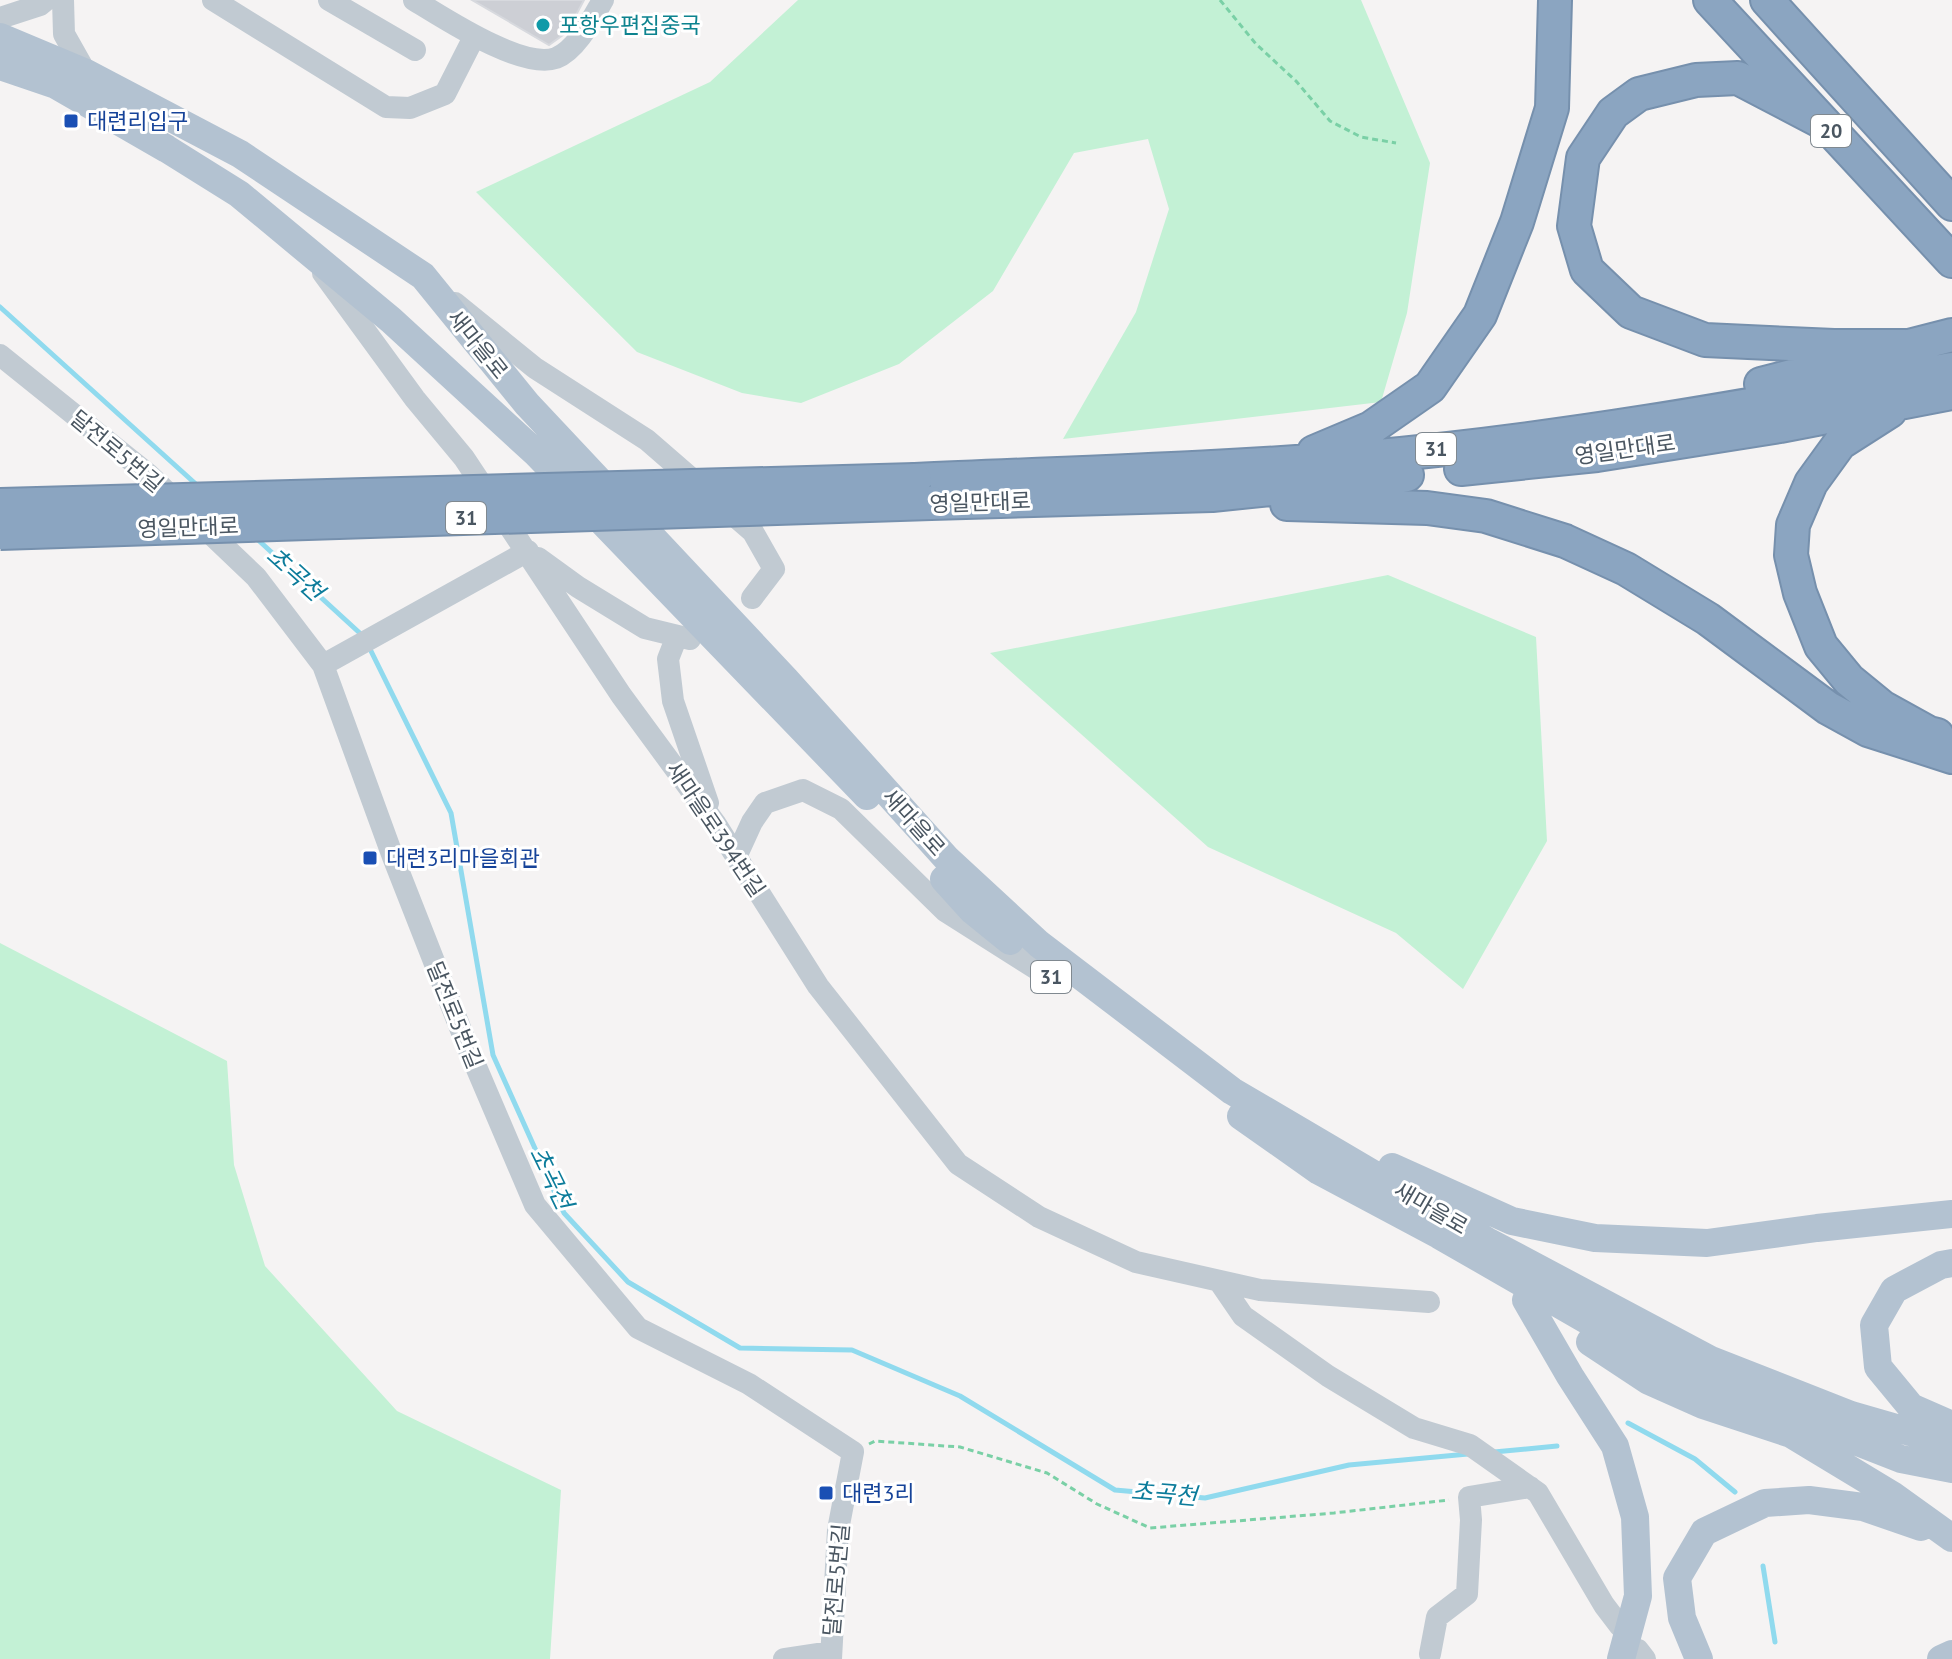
<svg xmlns="http://www.w3.org/2000/svg" width="1952" height="1659" font-family="'PT Sans','Noto Sans KR',sans-serif">
  <rect width="100%" height="100%" fill="#f5f3f3"/>
  <!-- green -->
  <path fill="#c3f1d5" d="M798 0H1361L1430 163 1407 313 1381 402 1063 439 1136 312 1169 209 1148 139 1074 153 993 291 899 364 801 403 742 393 637 352 476 192 710 82Z
    M1388 575 1536 637 1547 841 1463 989 1396 933 1208 847 990 653Z
    M0 943 227 1061 234 1165 265 1266 397 1411 561 1490 550 1659H0Z"/>
  <g fill="none" stroke-linecap="round" stroke-linejoin="round">
    <!-- stream -->
    <path stroke="#90daee" stroke-width="5" d="M0 307 198 486
      M256 538 363 636
      M368 645 451 813 493 1055 564 1213 628 1282 740 1348 852 1350 960 1396 1115 1490 1205 1498 1349 1465 1468 1454
      M1628 1423 1695 1459 1735 1492
      M1494 1452 1557 1446
      M1763 1566 1775 1642"/>
  </g>
  <!-- building -->
  <path fill="#cdcfd5" stroke="#d7d9de" stroke-width="2" d="M472 0H584L567 32 549 45Z"/>
  <g fill="none" stroke-linecap="round" stroke-linejoin="round">
    <defs>
      <path id="highway" d="M1710 0 1952 261
        M1767 0 1952 204
        M1824 123 1738 78 1696 80 1639 94 1613 113 1583 158 1574 226 1587 270 1631 312 1705 340 1834 346H1905
        M1761 384 1952 335
        M1890 411 1840 443 1811 483 1793 525 1791 555 1800 593 1821 646 1849 680 1882 707 1929 733 1937 735
        M1314 452 1371 428 1430 387 1480 315 1517 222 1552 108 1555 0
        M1461 469 1597 455 1780 426 1952 393
        M915 480C1066 473 1217 469 1367 457 1563 440 1758 404 1952 369
        M931 503 1212 495 1407 475
        M1287 504 1427 508 1486 516 1565 541 1626 569 1708 619 1828 708 1868 730 1952 757"/>
    </defs>
    <!-- highway casing -->
    <use href="#highway" stroke="#7690ad" stroke-width="36"/>
    <!-- path -->
    <path stroke="#7ad0a6" stroke-width="3" stroke-dasharray="6 4" stroke-linecap="butt" d="M1220 0 1256 44 1296 81 1330 121 1361 137 1396 143
      M869 1444 875 1441 960 1447 1047 1473 1097 1504 1150 1528 1334 1513 1449 1500"/>
    <!-- minor -->
    <path stroke="#c1cad2" stroke-width="22" d="M63 0 64 34 86 73
      M213 0 386 107 410 108 445 94 474 37
      M329 0 415 50
      M414 0C444 18 522 70 556 58 577 50 593 17 603 0
      M0 18 40 5 46 0
      M323 273 415 399 464 458 621 695 715 823 818 986 958 1164 1039 1217 1136 1262 1260 1290 1429 1302
      M455 303 535 368 647 440 753 532 774 569 752 598
      M0 355 148 474 256 577 323 665 393 857 468 1048 535 1205 638 1328 749 1384 853 1452 838 1530 831 1659
      M538 558 578 587 645 628 690 639
      M677 636 668 659 673 701 708 803
      M323 665 528 551
      M736 857 752 822 765 803 803 790 841 809 945 911 1054 980
      M1219 1281 1243 1316 1328 1376 1414 1428 1470 1445 1538 1493 1604 1605 1620 1626
      M1638 1650 1645 1659
      M1430 1654 1437 1617 1467 1594 1471 1520 1469 1497 1530 1487
      M784 1659 830 1652"/>
    <!-- major -->
    <path stroke="#b3c2d1" stroke-width="28" d="M0 37 86 73 240 154 423 276 527 404 786 680 947 859 1039 944 1232 1091 1487 1241 1711 1360 1851 1415 1952 1444
      M0 66 56 85 167 149 239 194 391 320 537 454 867 796
      M944 879 973 911 1010 941
      M1241 1116 1319 1171 1439 1235 1672 1369 1742 1400 1791 1416 1901 1459 1952 1469
      M1392 1167 1512 1221 1595 1238 1707 1243 1817 1228 1952 1214
      M1952 1263 1941 1265 1894 1290 1874 1325 1878 1367 1911 1407 1952 1425
      M1526 1300 1570 1376 1615 1446 1635 1517 1638 1596 1621 1659
      M1590 1342 1649 1381 1703 1405 1791 1434 1892 1495 1952 1538
      M1699 1659 1682 1618 1677 1578 1704 1532 1765 1503 1809 1500 1863 1507 1921 1527
      M1941 1659 1952 1654"/>
    <!-- highway -->
    <use href="#highway" stroke="#8ba5c1" stroke-width="32"/>
    <defs>
      <path id="highway-bridge" d="M0 505 915 480
        M0 533 931 503"/>
    </defs>
    <!-- highway-bridge casing -->
    <use href="#highway-bridge" stroke="#7690ad" stroke-width="36" stroke-linecap="butt"/>
    <!-- highway-bridge -->
    <use href="#highway-bridge" stroke="#8ba5c1" stroke-width="32"/>
  </g>
  <!-- markers -->
  <circle fill="#0f9aa8" stroke="#fff" stroke-width="3" cx="543" cy="25" r="8"/>
  <g fill="#1a4fb4" stroke="#fff" stroke-width="3">
    <rect x="63" y="113" width="16" height="16" rx="4"/>
    <rect x="362" y="850" width="16" height="16" rx="4"/>
    <rect x="818" y="1485" width="16" height="16" rx="4"/>
  </g>
  <g text-anchor="middle" stroke-width="6" stroke-linejoin="round" paint-order="stroke">
    <!-- shield labels -->
    <g fill="#fff" stroke="#808990" stroke-width="2">
      <rect x="1811" y="115" width="40" height="32" rx="6"/>
      <rect x="1416" y="433" width="40" height="32" rx="6"/>
      <rect x="446" y="502" width="40" height="32" rx="6"/>
      <rect x="1031" y="961" width="40" height="32" rx="6"/>
    </g>
    <g font-size="20" font-weight="bold" fill="#4a5661">
      <text x="1831" y="138">20</text>
      <text x="1436" y="456">31</text>
      <text x="466" y="525">31</text>
      <text x="1051" y="984">31</text>
    </g>
    <!-- culture labels -->
    <g font-size="22" fill="#0d838f" stroke="#fff" text-anchor="start">
      <text x="559" y="33">포항우편집중국</text>
    </g>
    <!-- transit labels -->
    <g font-size="22" fill="#164399" stroke="#fff" text-anchor="start">
      <text x="87" y="129">대련리입구</text>
      <text x="386" y="866">대련3리마을회관</text>
      <text x="842" y="1501">대련3리</text>
    </g>
    <!-- street labels -->
    <g font-size="22" fill="#4a5661" stroke="#fff">
      <text transform="translate(478 344) rotate(51)" y="8">새마을로</text>
      <text transform="translate(1625 449) rotate(-8)" y="8">영일만대로</text>
      <text transform="translate(117 451) rotate(40)" y="8">달전로5번길</text>
      <text transform="translate(980 502) rotate(-2)" y="8">영일만대로</text>
      <text transform="translate(188 527) rotate(-2)" y="8">영일만대로</text>
      <text transform="translate(914 822) rotate(48)" y="8">새마을로</text>
      <text transform="translate(716 829) rotate(56)" y="8">새마을로394번길</text>
      <text transform="translate(455 1015) rotate(68)" y="8">달전로5번길</text>
      <text transform="translate(1431 1208) rotate(30)" y="8">새마을로</text>
      <text transform="translate(836 1580) rotate(-85)" y="8">달전로5번길</text>
    </g>
    <!-- water labels -->
    <g font-size="24" font-style="italic" fill="#0c7c9b" stroke="#fff">
      <text transform="translate(295 574) rotate(42)" y="8">초곡천</text>
      <text transform="translate(551 1178) rotate(64)" y="8">초곡천</text>
      <text transform="translate(1164 1494) rotate(5)" y="8">초곡천</text>
    </g>
  </g>
</svg>
